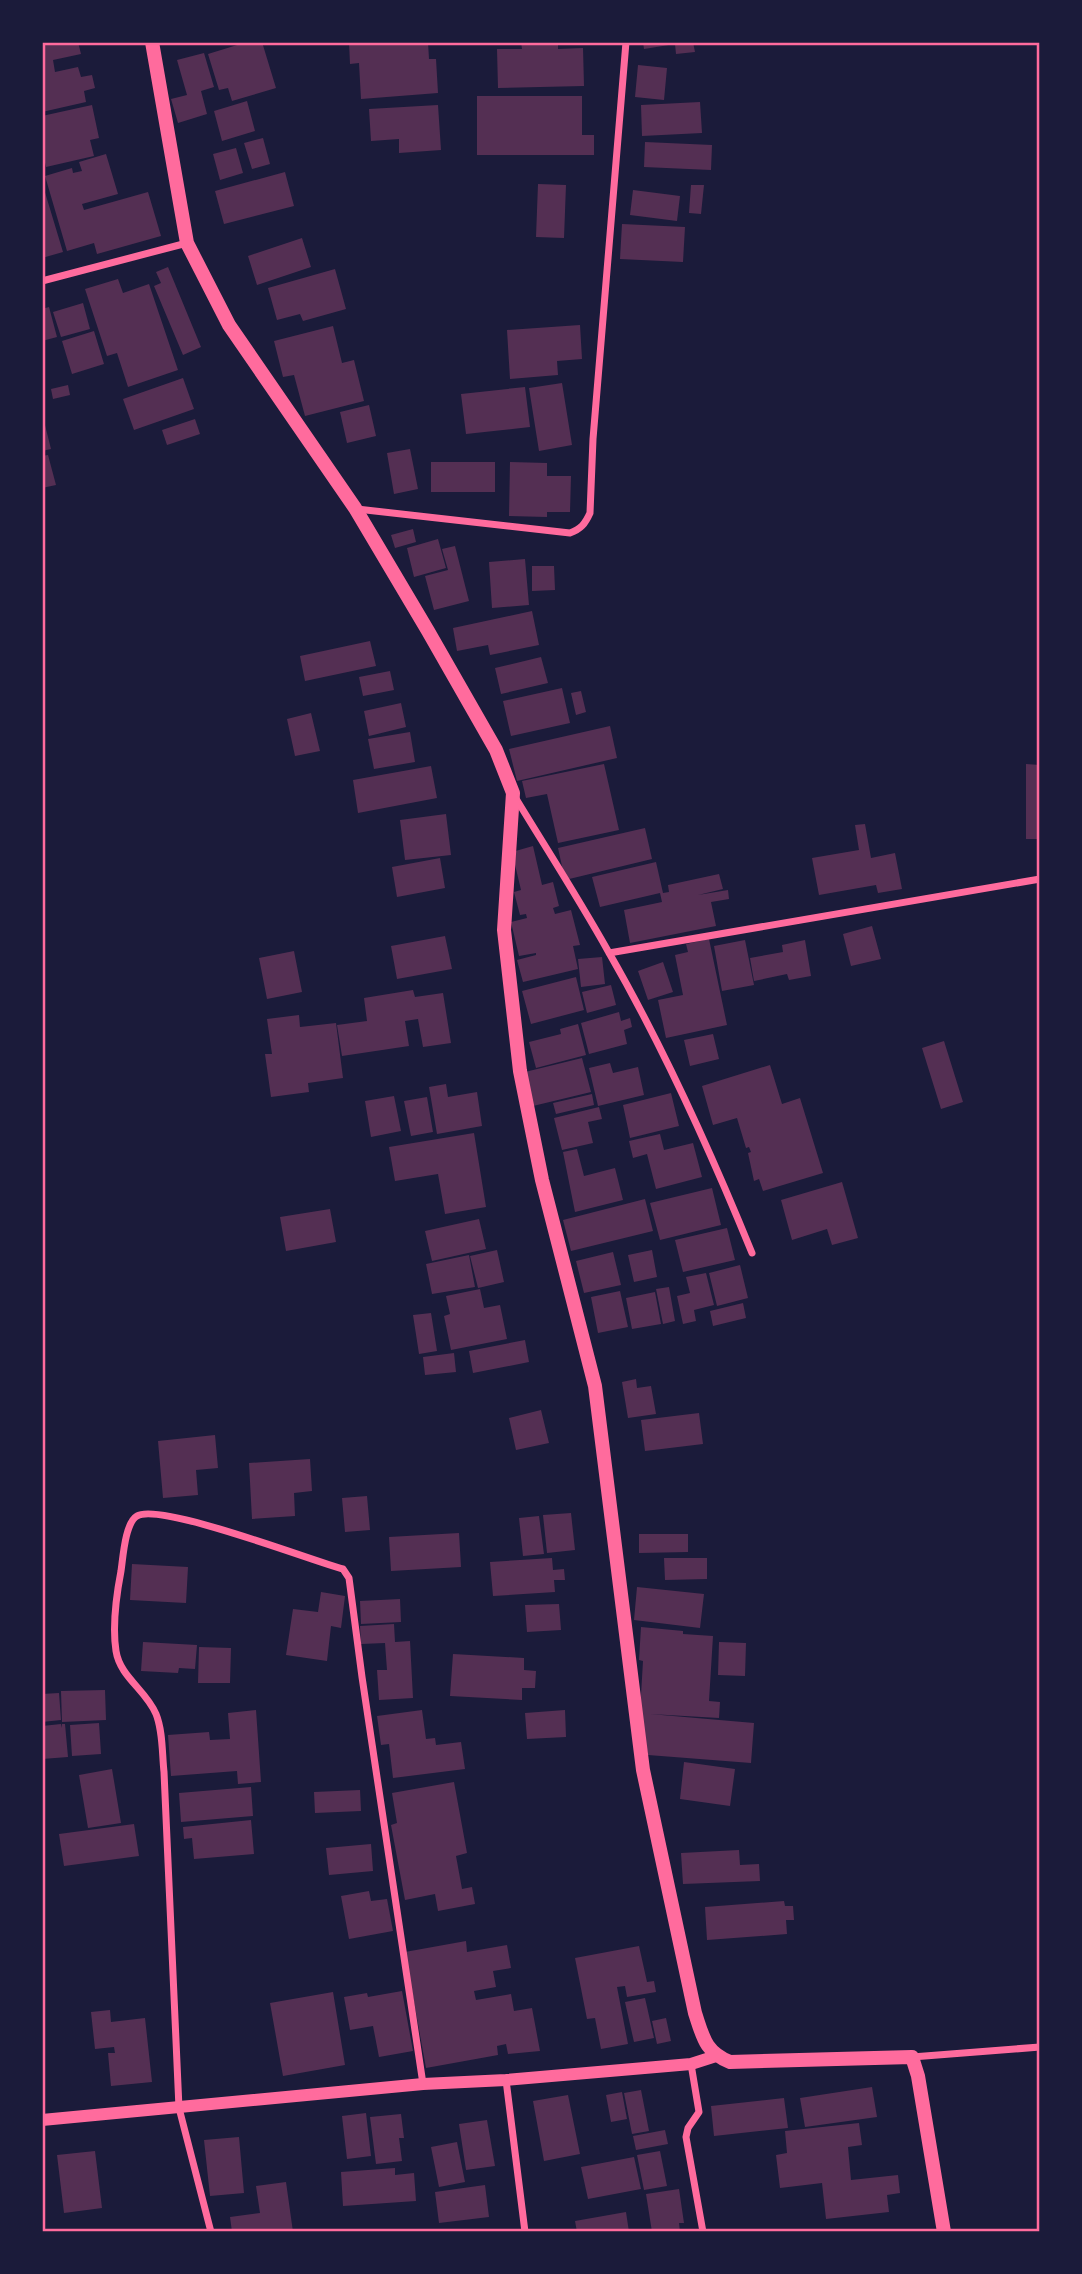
<svg xmlns="http://www.w3.org/2000/svg" width="1082" height="2274" font-family="'Titillium Web',sans-serif">
  <rect width="100%" height="100%" fill="#1b1b3a"/>
  <!-- building -->
  <path fill="#542f53" d="M42 42H78L81 54 53 60 55 72 78 67 81 77 92 75 95 88 84 91 86 102 42 112Z
    M247 42H262L276 88 232 101 228 88 219 90 208 54Z
    M349 42H428L429 59H436L438 93 361 99 359 63 350 64Z
    M521 42H558V49L583 48 584 86 498 88 497 49H522Z
    M643 42H693L695 52 676 54 675 44 644 49Z
    M204 53 214 87 201 91 207 114 178 123 171 99 187 95 177 60Z
    M638 65 667 68 664 100 635 97Z
    M477 96H582V135H594V155H477Z
    M247 101 255 131 222 141 214 111Z
    M700 102 702 133 642 136 641 105Z
    M92 105 99 138 90 140 94 156 46 167 42 150V116Z
    M438 105 441 150 399 153V139L371 141 369 109Z
    M263 138 270 164 252 169 244 143Z
    M645 142 712 145 711 170 644 167Z
    M236 148 243 173 220 180 213 154Z
    M106 154 118 194 82 204 84 210 148 192 161 236 97 254 94 243 67 251 45 176 72 168 73 173 82 171 79 162Z
    M285 172 294 206 224 224 215 191Z
    M538 184 566 185 564 238 536 237Z
    M691 185H704L701 214 689 213Z
    M42 189H44L63 252 42 258Z
    M633 190 680 196 677 221 630 215Z
    M622 224 685 227 683 262 620 259Z
    M302 238 311 267 257 285 248 256Z
    M168 267 201 347 183 355 154 286 161 283 156 272Z
    M335 269 346 309 303 321 300 314 277 320 268 288Z
    M118 279 123 293 149 284 178 370 128 387 117 353 107 356 85 289Z
    M83 303 90 329 61 337 53 312Z
    M49 307 57 337 42 341V309Z
    M580 325 582 359 557 361 558 375 510 379 507 330Z
    M333 326 342 363 354 360 364 401 305 416 294 375 283 377 274 341Z
    M94 331 104 364 72 374 62 341Z
    M183 378 194 409 134 430 123 399Z
    M562 383 572 445 539 451 529 388Z
    M68 385 70 395 53 399 51 389Z
    M525 387 530 427 466 434 461 394Z
    M369 405 376 436 347 443 340 412Z
    M42 413 51 449 42 451Z
    M195 419 200 434 167 445 162 430Z
    M410 449 418 489 394 494 387 453Z
    M48 455 56 485 42 488V456Z
    M431 462H495V492H431Z
    M510 462 547 463V476H571L570 512H547V517L509 516Z
    M413 529 416 542 395 548 391 535Z
    M438 539 446 568 414 577 407 548Z
    M455 546 469 601 434 610 425 576 448 570 442 549Z
    M525 559 529 605 492 608 489 562Z
    M532 566H554L555 590 532 591Z
    M532 611 539 645 490 655 488 645 457 651 453 628Z
    M370 641 376 666 305 681 300 656Z
    M541 657 548 683 501 694 495 668Z
    M390 671 394 690 363 696 359 677Z
    M562 688 570 723 511 736 503 701Z
    M581 691 586 712 576 715 571 693Z
    M401 703 406 727 369 736 364 711Z
    M311 713 320 751 295 756 287 719Z
    M610 726 617 758 517 781 509 749Z
    M410 732 415 762 374 769 368 739Z
    M604 764 619 830 558 843 547 794 526 798 522 781Z
    M1026 764 1040 765V839H1026Z
    M431 766 437 798 358 813 353 780Z
    M446 814 451 855 405 860 400 820Z
    M865 824 871 858 895 853 902 889 878 893 876 885 819 895 812 858 859 850 855 825Z
    M645 828 652 859 565 880 558 848Z
    M533 846 542 885 553 882 559 906 553 908 555 914 571 910 580 945 573 946 578 969 523 982 517 960 536 955V953L519 956 511 922 527 918 526 914 520 915 514 892 521 890 512 852Z
    M440 858 445 888 397 897 392 867Z
    M656 862 663 893 669 892 668 885 719 874 723 889 698 895 728 890 729 899 711 902 716 926 630 943 624 910 662 902 660 893 600 907 592 877Z
    M872 926 881 959 851 966 843 934Z
    M445 936 452 969 397 979 391 946Z
    M709 939 727 1025 666 1038 658 1000 683 995 675 955 688 952 686 944Z
    M745 940 754 985 722 991 714 946Z
    M805 940 811 976 789 980 787 974 754 981 750 958 783 952 782 945Z
    M294 951 302 992 267 999 259 958Z
    M602 957 605 984 581 987 578 959Z
    M663 962 673 992 648 1000 638 971Z
    M576 977 584 1010 531 1024 522 991Z
    M611 985 616 1005 587 1013 582 992Z
    M413 990 415 997 443 993 451 1043 423 1047 418 1019 405 1021 409 1046 342 1056 337 1025 367 1021 364 998Z
    M619 1012 621 1021 630 1018 632 1027 624 1030 627 1044 589 1054 581 1023Z
    M299 1015 300 1027 336 1023 343 1078 308 1083 309 1092 271 1097 265 1054H272L267 1019Z
    M578 1024 586 1055 536 1068 529 1042 561 1034 560 1029Z
    M713 1034 719 1059 690 1066 684 1040Z
    M944 1041 963 1102 941 1109 922 1048Z
    M582 1058 591 1092 533 1106 525 1072Z
    M610 1063 613 1073 638 1067 644 1095 598 1106 589 1068Z
    M770 1065 782 1104 800 1098 823 1173 763 1191 759 1179 754 1181 748 1153 751 1152 749 1147 746 1148 737 1118 713 1125 702 1086Z
    M446 1084 448 1097 477 1092 482 1126 437 1134 429 1087Z
    M671 1093 679 1126 630 1138 623 1105Z
    M592 1094 594 1105 556 1114 553 1103Z
    M394 1096 401 1131 371 1137 365 1101Z
    M427 1097 433 1132 411 1136 404 1101Z
    M599 1107 602 1119 588 1122 593 1143 562 1150 554 1118Z
    M474 1133 486 1207 445 1214 438 1174 395 1181 389 1147Z
    M660 1134 664 1150 693 1143 702 1177 656 1189 647 1154 633 1158 629 1141Z
    M577 1149 584 1176 615 1168 623 1200 575 1212 563 1152Z
    M842 1182 858 1238 832 1245 827 1229 792 1240 781 1200Z
    M712 1188 721 1225 660 1240 650 1203Z
    M645 1199 653 1231 571 1251 563 1220Z
    M330 1209 336 1242 286 1251 280 1217Z
    M479 1219 486 1249 432 1261 425 1231Z
    M727 1228 735 1260 683 1272 675 1240Z
    M497 1250 504 1282 478 1288 470 1256Z
    M652 1250 657 1277 634 1282 628 1255Z
    M613 1252 621 1285 584 1293 576 1261Z
    M469 1255 475 1287 432 1294 426 1264Z
    M740 1265 748 1298 717 1306 709 1273Z
    M706 1273 714 1305 694 1310 696 1321 683 1324 677 1296 690 1293 686 1277Z
    M669 1287 675 1321 663 1324 656 1289Z
    M480 1289 484 1308 500 1305 507 1339 451 1350 444 1316 450 1314 446 1296Z
    M620 1291 628 1327 598 1333 591 1297Z
    M655 1292 661 1324 632 1329 626 1298Z
    M743 1303 746 1318 713 1326 710 1311Z
    M431 1313 437 1351 419 1354 413 1315Z
    M525 1340 529 1362 473 1373 469 1351Z
    M454 1353 456 1372 425 1375 423 1357Z
    M636 1379 637 1388 651 1386 656 1414 628 1418 622 1382Z
    M541 1410 549 1443 516 1450 509 1418Z
    M699 1413 703 1444 645 1451 641 1420Z
    M215 1435 218 1468 196 1470 198 1495 163 1498 158 1441Z
    M310 1459 312 1491 294 1493 295 1516 252 1519 249 1463Z
    M367 1496 370 1530 345 1532 342 1498Z
    M571 1513 575 1550 547 1553 543 1515Z
    M539 1516 544 1554 523 1556 519 1518Z
    M459 1533 461 1567 391 1571 389 1537Z
    M639 1534H688V1552L639 1553Z
    M552 1558 553 1570 564 1569 565 1580H554L555 1592 493 1596 490 1562Z
    M664 1558H707V1579L665 1580Z
    M132 1564 188 1567 186 1603 130 1600Z
    M637 1587 704 1594 700 1628 634 1620Z
    M321 1592 345 1596 341 1628 331 1626 327 1661 286 1655 293 1609 318 1612Z
    M400 1599 401 1622 361 1624 360 1601Z
    M559 1604 561 1630 527 1632 525 1605Z
    M394 1624 395 1642 410 1641 413 1698 379 1700 377 1670H387L385 1643 361 1644 360 1626Z
    M641 1627 683 1631V1634L713 1636 709 1701 720 1702 719 1718 650 1714 754 1723 751 1763 648 1755 640 1712 643 1661 639 1660Z
    M143 1642 197 1645 195 1669 179 1668 178 1673 141 1671Z
    M719 1642 746 1643 745 1676 718 1675Z
    M199 1647 231 1648 230 1683H198Z
    M453 1654 524 1658V1670L536 1671 535 1688H522V1700L450 1696Z
    M105 1690 106 1720 62 1722 61 1691Z
    M59 1693 61 1720 42 1722V1694Z
    M256 1710 261 1782 238 1784 237 1771 171 1776 168 1735 209 1732 210 1740 230 1739 228 1713Z
    M422 1710 426 1739 435 1738 436 1745 461 1742 465 1769 393 1778 389 1744 381 1745 377 1716Z
    M565 1710 566 1737 527 1739 525 1713Z
    M99 1723 101 1754 72 1756 70 1725Z
    M61 1724 62 1728V1724H65L68 1757 42 1759V1726Z
    M684 1762 735 1769 730 1806 680 1799Z
    M112 1769 121 1823 88 1828 79 1775Z
    M454 1782 467 1853 456 1856 462 1889 472 1887 475 1904 438 1911 435 1894 405 1900 391 1825 397 1823 392 1793Z
    M251 1787 253 1816 181 1822 179 1793Z
    M360 1790 361 1811 315 1813 314 1792Z
    M251 1820 254 1854 194 1859 192 1838 184 1839 183 1827Z
    M134 1824 139 1856 64 1866 59 1834Z
    M371 1844 373 1871 329 1875 326 1848Z
    M739 1850 740 1865 759 1864 760 1881 683 1884 681 1853Z
    M369 1891 371 1901 387 1899 393 1931 349 1939 341 1896Z
    M784 1901 785 1906H793L794 1920H786L787 1934 707 1940 705 1907Z
    M466 1941 467 1952 507 1945 511 1968 493 1971 496 1987 474 1991 476 2000 511 1994 514 2011 532 2008 540 2051 508 2054 506 2044 497 2046 498 2055 426 2068 405 1952Z
    M639 1946 647 1982 654 1981 656 1992 627 1997 625 1986 617 1987 628 2044 601 2049 595 2018 587 2019 575 1958Z
    M402 1991 413 2051 379 2057 373 2026 350 2030 344 1997 367 1993 368 1997Z
    M333 1992 345 2065 283 2076 270 2003Z
    M645 1998 654 2038 634 2042 625 2002Z
    M110 2010 111 2022 145 2018 152 2082 111 2086 108 2053H115L114 2047 95 2049 91 2012Z
    M666 2018 671 2041 657 2044 652 2021Z
    M872 2087 877 2117 805 2127 800 2098Z
    M641 2090 649 2131 632 2134 624 2093Z
    M622 2092 627 2119 611 2122 606 2095Z
    M568 2095 580 2154 544 2161 533 2101Z
    M784 2098 788 2128 714 2136 711 2106Z
    M366 2113 371 2156 347 2159 342 2116Z
    M401 2114 404 2138H399L402 2161 376 2164 370 2117Z
    M487 2120 495 2166 466 2170 459 2124Z
    M859 2123 862 2145 848 2147 851 2180 898 2175 900 2193 887 2195 889 2212 826 2219 822 2183 780 2188 776 2155 787 2153 785 2131Z
    M665 2130 668 2144 636 2150 633 2136Z
    M239 2137 244 2193 210 2196 204 2140Z
    M457 2142 465 2182 439 2187 431 2147Z
    M95 2151 102 2208 64 2213 57 2155Z
    M660 2151 667 2186 644 2190 637 2155Z
    M634 2157 641 2189 588 2199 581 2167Z
    M395 2168V2175L414 2173 416 2201 343 2206 341 2172Z
    M286 2182 293 2232H232L230 2217 260 2213 256 2186Z
    M485 2185 489 2217 439 2223 435 2192Z
    M679 2189 684 2223H679L680 2232H652L646 2194Z
    M626 2212 629 2232H577L575 2221Z"/>
  <g fill="none" stroke-linecap="round" stroke-linejoin="round">
    <!-- minor -->
    <path stroke="#ff6b9d" stroke-width="7" d="M42 281 187 243
      M357 509 570 533C581 529 585 524 590 513L593 439 626 42
      M515 797C546 848 579 899 608 951 664 1048 710 1150 752 1253
      M609 953 1040 879
      M912 2057 1040 2047
      M691 2064 699 2112 688 2128 686 2137 703 2232
      M506 2080 525 2232
      M211 2232 179 2108 164 1772C162 1754 163 1731 156 1714 146 1690 120 1677 116 1651 112 1625 116 1597 121 1571 123 1558 125 1523 137 1516 159 1502 310 1560 343 1569L349 1578 362 1677 423 2084"/>
    <!-- tertiary -->
    <path stroke="#ff6b9d" stroke-width="12" d="M42 2120 423 2084 506 2080 691 2064 716 2056"/>
    <!-- secondary -->
    <path stroke="#ff6b9d" stroke-width="14" d="M152 42 187 243 229 325 355 508 428 631 496 750 513 793 504 930 520 1071 542 1180 595 1386 643 1770 695 2013C703 2037 705 2052 730 2062L912 2057 918 2076 944 2232"/>
  </g>
  <!-- border -->
  <rect width="1082" height="2274" fill="none" stroke="#1b1b3a" stroke-width="88"/>
  <rect x="44" y="44" width="994" height="2186" fill="none" stroke="#ff6b9d" stroke-width="2.5"/>
</svg>
